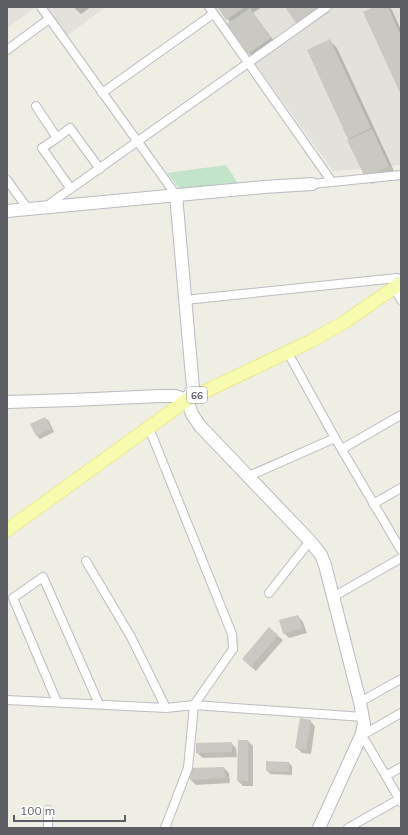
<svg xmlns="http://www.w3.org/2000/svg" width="408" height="835" font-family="Mulish,sans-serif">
  <rect width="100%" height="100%" fill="#eeeee4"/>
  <!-- industrial -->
  <path fill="#e2e1dc" d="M7 7H36L7 28Z
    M46 7H106L66 36Z
    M213 7H319L248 57Z
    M333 7H401V165L333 171 254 62Z"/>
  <!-- green -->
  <path fill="#c2e4ca" d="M226 165 239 185 180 189 167 173Z"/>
  <!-- shadow -->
  <path fill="#0003" d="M73 7H91L81 14Z
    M219 7H262L253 13 277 45 256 60 249 53 229 24 231 23Z
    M286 7H325L329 12 304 29 297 22Z
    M376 7H389L392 10 401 30V92Z
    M330 41 337 48 395 173 372 184 365 177 309 50Z
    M45 418 49 421 54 432 40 439 37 436Z
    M298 616 303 622 307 633 289 638 284 633Z
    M277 635 283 640 256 671 248 664Z
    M310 721 315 726 311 754 302 753 297 748Z
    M248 741 253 746V786H243L238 781V757L203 758 197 753 231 743 236 748 237 757H238Z
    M289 763 292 766V775L270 774 267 770Z
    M224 768 229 773 230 783 196 785 191 780V769Z"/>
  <!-- building -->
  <path fill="#cac8c2" d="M218 7H245L226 20Z
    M285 7H319L296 23Z
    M374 7H388L401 36V95L363 12Z
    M250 8 271 38 248 54 227 24Z
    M330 39 371 128 348 139 307 50Z
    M372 129 389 166 365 177 347 140Z
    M45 417 51 429 36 436 30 424Z
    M298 615 302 628 283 634 279 620Z
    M269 627 278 635 251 667 242 659Z
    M300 718 311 720 306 750 295 748Z
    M238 740H248V781H237Z
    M232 742V752L196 753V743Z
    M266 761 289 762V772L266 771Z
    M224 767 225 778 190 780 189 768Z"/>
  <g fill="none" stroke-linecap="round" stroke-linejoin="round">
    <defs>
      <path id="street" d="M41 7 176 195
        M209 7 332 182
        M7 50 49 19
        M102 93 213 14
        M36 106 57 138 42 148 71 189
        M57 138 70 128 100 169
        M7 180 28 209
        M312 184 401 175
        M47 207 52 202 327 7
        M394 288 401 300
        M185 300 397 278 401 280
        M288 353 335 438 401 550
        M149 428 232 634 233 649 194 705 188 768 165 828
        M342 449 401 415
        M249 476 335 438
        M373 504 401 488
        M86 561 131 637 166 708
        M269 593 310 541
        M333 597 401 558
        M7 700 166 708 194 705 363 717
        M57 702 13 598 43 577 99 704
        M360 702 401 679
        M401 713 361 736 366 742 401 802
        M386 776 401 767
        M48 810V828
        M348 828 401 798"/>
      <path id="secondary" d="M176 195 193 388 187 400
        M7 211 264 187 312 184
        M7 402 72 400 160 396H175L187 400 192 414 200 426 310 541 321 555 325 565 360 702 364 724 361 736 319 828"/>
      <path id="primary" d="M7 530 187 400 311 341 343 323 401 283"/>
    </defs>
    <!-- street casing -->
    <use href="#street" stroke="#bcbcc2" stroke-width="10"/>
    <!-- secondary casing -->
    <use href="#secondary" stroke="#babbc2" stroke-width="14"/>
    <!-- primary casing -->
    <use href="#primary" stroke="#eae162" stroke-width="14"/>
    <!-- street -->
    <use href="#street" stroke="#fff" stroke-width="8"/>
    <!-- secondary -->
    <use href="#secondary" stroke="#fff" stroke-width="12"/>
    <!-- primary -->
    <use href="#primary" stroke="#f6fbad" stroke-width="13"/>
  </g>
  <g text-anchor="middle" stroke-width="4" stroke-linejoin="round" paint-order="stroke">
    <!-- shield labels -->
    <rect fill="#fff" stroke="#8d8e92" stroke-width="1" x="187" y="387" width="20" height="16" rx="3"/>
    <g font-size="10" font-weight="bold" fill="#5c5e64">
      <text x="197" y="399">66</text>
    </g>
  </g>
  <!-- border -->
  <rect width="408" height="835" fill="none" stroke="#5c5e64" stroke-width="16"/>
  <!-- scale -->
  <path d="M14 815v6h111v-6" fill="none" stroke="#5c5e64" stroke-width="2"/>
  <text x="20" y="815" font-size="12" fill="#5c5e64" stroke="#ffffff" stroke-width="3" paint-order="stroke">100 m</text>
</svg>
